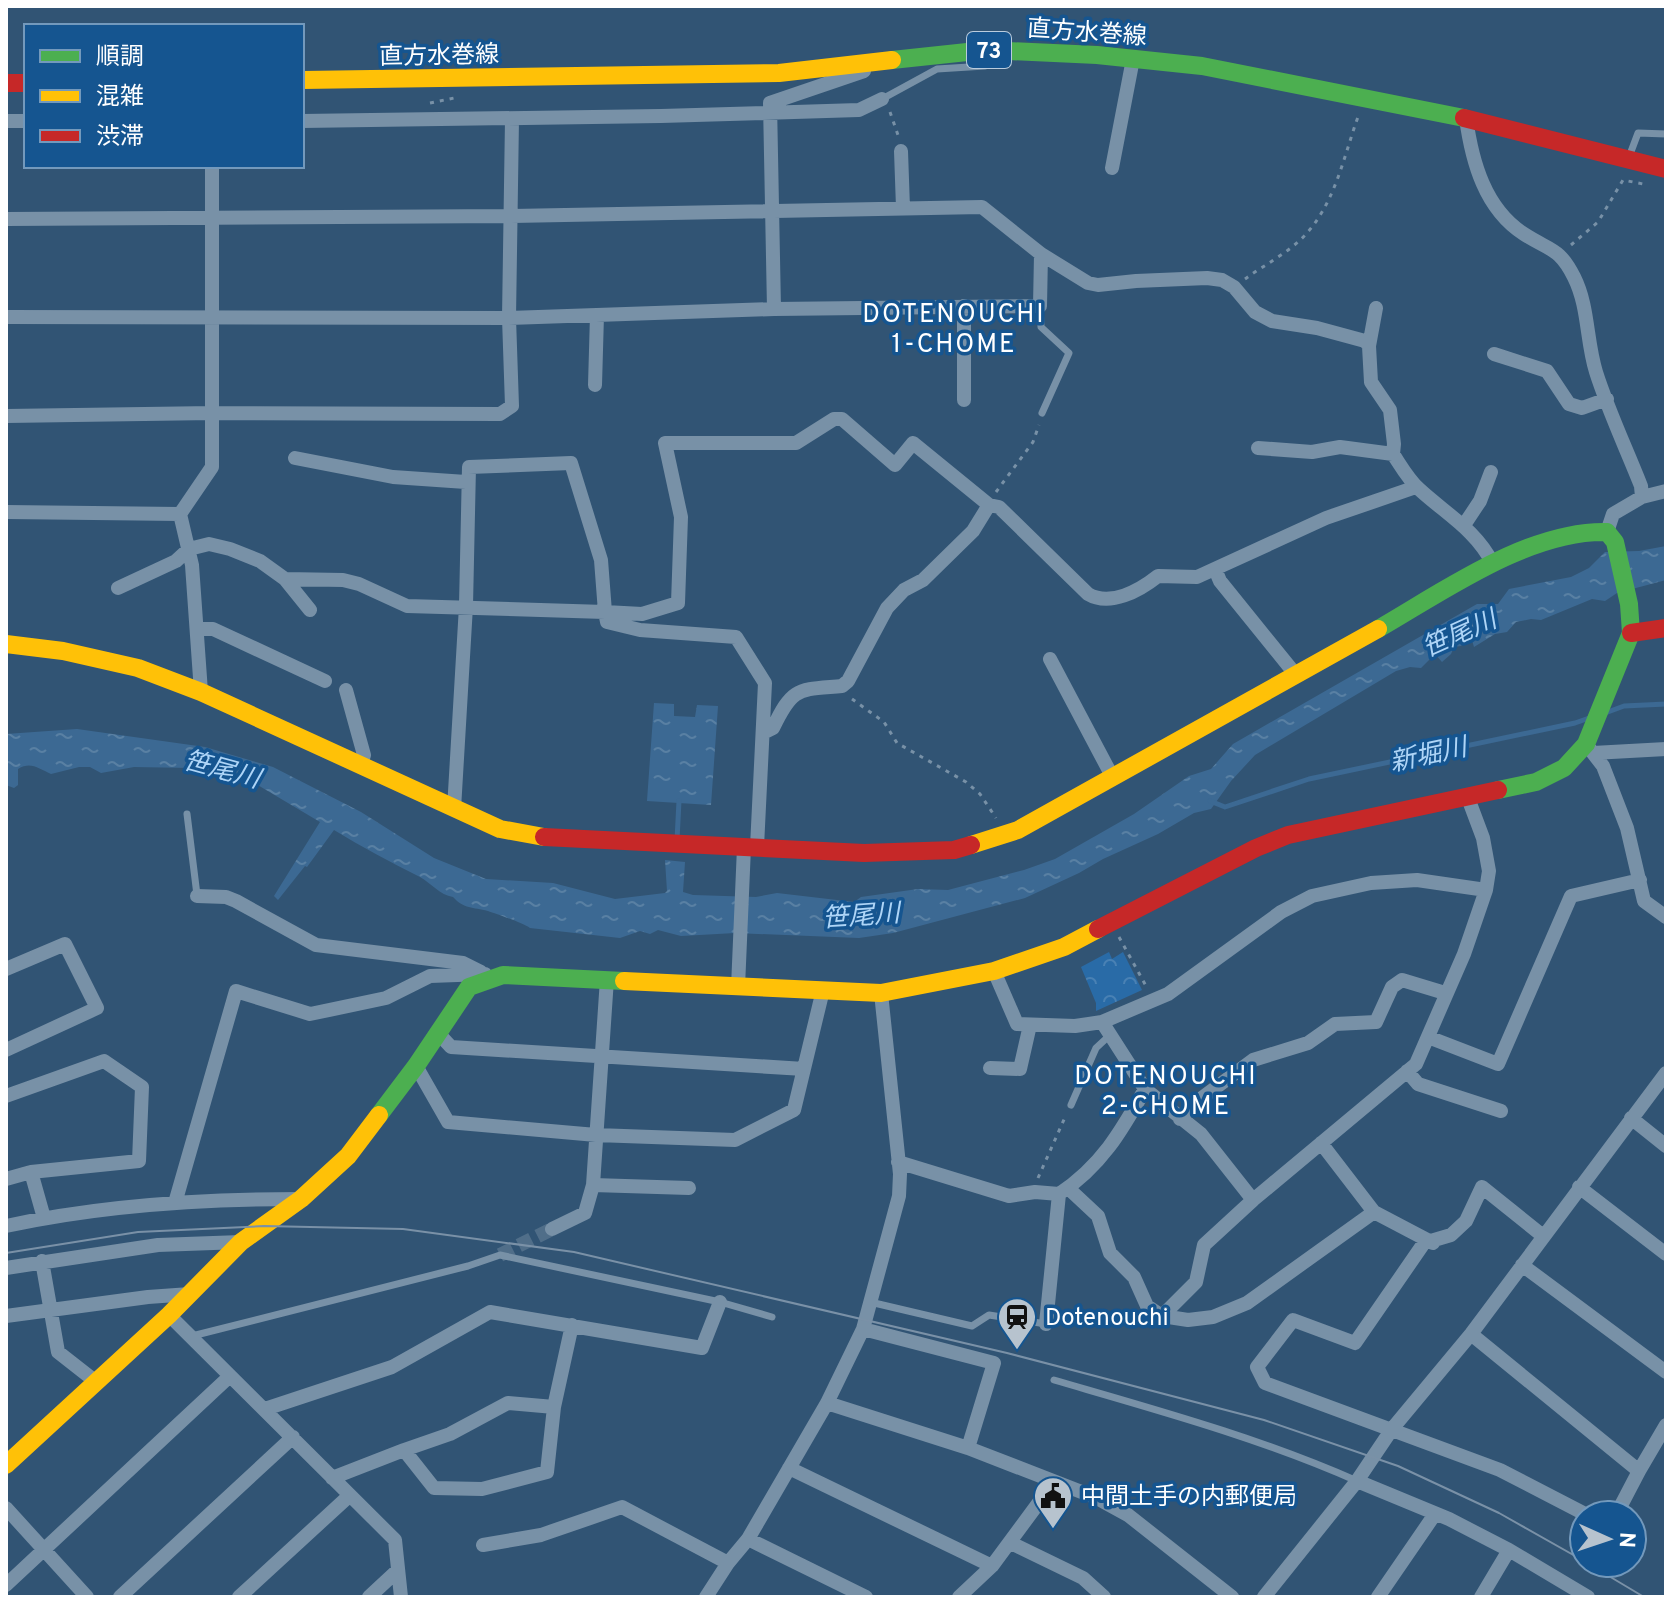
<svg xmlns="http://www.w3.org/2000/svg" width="1672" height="1603" font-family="Overpass,'Noto Sans JP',sans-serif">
  <defs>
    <pattern id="park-crowns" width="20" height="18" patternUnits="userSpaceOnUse" patternTransform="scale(2)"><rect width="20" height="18" fill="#296ba7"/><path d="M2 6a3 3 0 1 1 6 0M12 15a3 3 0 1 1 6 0" fill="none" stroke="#4981b4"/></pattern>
    <pattern id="water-ripples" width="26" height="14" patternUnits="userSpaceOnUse" patternTransform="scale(2)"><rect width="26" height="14" fill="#3c6993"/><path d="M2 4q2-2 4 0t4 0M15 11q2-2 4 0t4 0" fill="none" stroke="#5980a3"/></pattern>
  </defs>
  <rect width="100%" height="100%" fill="#315474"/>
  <!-- park -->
  <path fill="url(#park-crowns)" d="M1109 952 1112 959 1123 952 1142 990 1096 1011V1003L1081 967Z"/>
  <!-- water -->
  <path fill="url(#water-ripples)" d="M1666 546V580L1617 593 1605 601 1592 599 1541 620 1531 619 1516 622 1507 632 1495 634 1474 647 1471 637 1468 638 1461 646 1454 647 1451 654 1442 662 1435 654 1421 668 1410 667 1396 671 1255 755 1231 781 1211 809 1194 813 1158 834 1103 859 1079 873 1025 898 893 933 859 938 735 933 681 936 658 930 650 934 640 931 620 938 530 928C523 923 497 914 488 911 473 907 464 909 453 897 440 895 431 883 420 877 390 862 362 847 334 830L307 867 305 866 278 900 274 896 320 822 256 784 202 773 193 768 134 767 101 773 90 767H79L51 774C39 769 31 761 18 769V785L14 788 6 785V734L77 729 205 747 273 767 361 812 434 858 486 879 553 883 615 899 665 893 667 891 665 860 685 862 683 892 693 895 756 897 777 893 854 902 861 897 918 889 948 890 1024 870 1055 859 1134 814 1189 776 1211 769 1233 744 1477 604H1498L1509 589 1571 577 1589 568 1605 552 1639 551Z
    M654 703 674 704V716L695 717 697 705 718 706 711 805 647 801Z"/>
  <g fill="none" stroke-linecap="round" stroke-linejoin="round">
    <!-- stream -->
    <path stroke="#3c6993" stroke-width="5" d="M1605 713 1624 706 1666 704
      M1210 801 1225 807 1309 779 1575 723 1592 717
      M677 840 679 801"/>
    <!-- street-tunnel -->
    <path stroke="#506e89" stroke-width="14" stroke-dasharray="14 7" stroke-linecap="butt" d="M500 1255 552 1229"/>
    <!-- path -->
    <path stroke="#7891a7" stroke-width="3" stroke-dasharray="4 6" stroke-linecap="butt" d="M430 103 454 98
      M890 112 898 135
      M1571 245 1598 222 1623 180 1643 184
      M1245 279C1264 265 1290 252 1306 234 1336 201 1344 155 1359 114
      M996 492 1033 442 1039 425
      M852 699 884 722 897 743 966 782 980 794 996 818
      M1119 937 1146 986
      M1038 1178 1066 1115"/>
    <!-- lane -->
    <path stroke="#7891a7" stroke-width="7" d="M882 99 937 69 985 66 986 52
      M1629 157 1638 133 1666 134
      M1040 306 1041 327 1069 353 1042 413
      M187 814 197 895
      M1071 1105 1096 1048 1110 1035
      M870 1302 972 1326 989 1315 1046 1324
      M192 1336 468 1266 500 1255 720 1302 772 1317
      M1054 1380C1157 1410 1260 1438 1357 1481"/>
    <!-- street -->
    <path stroke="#7891a7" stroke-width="14" d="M1466 118C1472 162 1485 209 1524 234 1550 251 1559 247 1574 277 1589 307 1586 340 1596 372 1608 410 1626 448 1641 486L1642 497
      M6 121H26
      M302 121 661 116 859 110 882 99
      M901 151 903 208
      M1112 168 1133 59
      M6 219 512 216 982 207 1041 254 1088 283 1098 285 1136 281 1207 278 1222 280 1234 287 1255 312 1272 321 1317 328 1365 341 1369 346 1371 382 1390 410 1394 444 1393 454C1401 466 1408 479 1419 489 1446 514 1476 530 1493 564
      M774 309 770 103 864 71
      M6 317 509 318 774 309 1040 306 1041 254
      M1369 346 1376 308
      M1494 354 1547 371 1569 404 1582 408 1607 399
      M595 385 597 315
      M964 400V306
      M6 416 213 413 500 414 512 406 509 318 512 119
      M1258 448 1312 452 1340 447 1393 454
      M295 458 393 477 466 482
      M6 512 180 514
      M1464 525 1480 501 1491 472
      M1607 532 1613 514 1642 497 1666 491
      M1215 569 1220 581 1296 675
      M285 579 343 580 359 584 407 606 605 612 607 622 640 630 736 637 765 683 757 847
      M118 588 176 561 189 549 209 544 230 549 260 561 285 579 310 610
      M198 629H213L325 681
      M1050 659 1113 778
      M346 690 364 755 360 766
      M201 692 192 565 180 514 212 467V166
      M763 733 773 728C793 686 798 690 842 686L848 681 887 608 904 590 923 580 973 531 989 505
      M1586 744 1603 766 1627 828 1644 901 1666 917
      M1593 753 1666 749
      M454 809 466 606 469 467 571 463 601 560 605 612 642 614 678 603 681 517 665 443H796L834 419H842L895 465 913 443 989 505 999 507 1088 594C1110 607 1139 591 1158 576L1197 577 1326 518 1416 487
      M197 896 226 897 236 901 316 945 463 963 481 972
      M6 969 65 944 97 1008 6 1050
      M994 971 1017 1024 1075 1026 1102 1022 1168 994 1281 912 1312 896 1371 883 1417 880 1486 890
      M607 979 593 1185 689 1188
      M738 987 744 847
      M1102 1022 1145 1089 1201 1134 1253 1200 1416 1064 1464 954 1486 890 1489 871 1483 838 1468 798
      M438 1033 451 1047 804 1069
      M1428 1037 1498 1064 1571 896 1640 880
      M416 1066 448 1122 596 1135 735 1140 794 1110 823 990
      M990 1068 1020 1069 1030 1025
      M1407 1071 1418 1084 1501 1111
      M6 1096 104 1061 142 1087 139 1161 31 1172 6 1179
      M1631 1118 1666 1146
      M1180 1119 1199 1100 1253 1060 1308 1043 1335 1024 1376 1022 1392 987 1402 980 1445 993
      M898 1162 1009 1196 1035 1192 1059 1194
      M31 1172 44 1218
      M1579 1187 1666 1254
      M1068 1188 1098 1216 1110 1253 1134 1277 1147 1306 1162 1316 1196 1282 1204 1245 1253 1200
      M175 1203 236 991 310 1014 386 998 430 976 485 974
      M1374 1212 1433 1243
      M6 1226C102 1205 203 1199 301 1199
      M552 1229 585 1213 593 1185
      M1543 1236 1482 1187 1466 1221 1451 1235 1424 1243 1355 1343 1293 1320 1257 1367 1265 1383 1500 1470 1587 1515
      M42 1261 58 1352 95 1381
      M1522 1265 1666 1372
      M6 1268 158 1245 241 1242
      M169 1315 395 1540 401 1597
      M6 1316 148 1297 190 1294
      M1162 1316 1188 1320 1213 1317 1247 1303 1374 1212 1321 1143
      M1046 1324 1059 1194C1101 1166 1121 1132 1145 1089
      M863 1329 994 1363 968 1448
      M1471 1334 1639 1471 1666 1425
      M827 1403 968 1448 1097 1498 1128 1515 1232 1597
      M265 1409 392 1367 490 1312 702 1348 720 1302
      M404 1450 450 1434 508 1403 554 1407
      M789 1468 992 1566
      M332 1478 404 1450 434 1488 482 1489 547 1472 554 1407 572 1325
      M1357 1481 1449 1519 1509 1550 1588 1597
      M6 1508 87 1597
      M1616 1515 1639 1471
      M748 1539 866 1597
      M1011 1543 1083 1578 1104 1597
      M483 1545 541 1535 622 1507 728 1563
      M6 1585 230 1376
      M120 1597 293 1437
      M239 1597 349 1496
      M369 1597 397 1571
      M706 1597 728 1563 748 1539 827 1403 863 1329 899 1196 900 1174 881 993
      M959 1597 992 1566 1054 1482
      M1264 1597 1357 1481 1392 1429 1471 1334 1666 1073
      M1378 1597 1435 1514
      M1481 1597 1509 1550"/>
    <!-- fast -->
    <path stroke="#4caf50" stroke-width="18" d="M892 60 986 50 1097 55 1202 66 1464 118
      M1378 629C1444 591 1529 530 1607 532L1615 542 1629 604 1631 633 1586 744 1564 768 1536 782 1498 790
      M379 1115 416 1066 469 987 503 975 624 981"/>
    <!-- slow -->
    <path stroke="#ffc107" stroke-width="18" d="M302 80 779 73 892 60
      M6 644 63 651 138 668 201 692 500 829 544 837
      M971 845 1018 830 1378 629
      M624 981 881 993 994 971 1064 947 1098 929
      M6 1465 169 1315 241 1242 301 1199 348 1156 379 1115"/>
    <!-- jam -->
    <path stroke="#c62828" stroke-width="18" d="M6 83H26
      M1464 118 1666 169
      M1631 633 1666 628
      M544 837 864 853 954 850 971 845
      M1098 929 1256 848 1288 835 1498 790"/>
    <!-- tram -->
    <path stroke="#7a91a7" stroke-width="2" d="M6 1253 138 1232 264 1226 403 1229 574 1252 1007 1353 1264 1420 1398 1466 1499 1513 1584 1561
      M1587 1563 1644 1597"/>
  </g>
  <!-- icons -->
  <defs>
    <symbol id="station-pin" viewBox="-11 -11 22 30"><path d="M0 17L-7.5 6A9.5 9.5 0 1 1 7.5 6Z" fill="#b7c3ce" stroke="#155590"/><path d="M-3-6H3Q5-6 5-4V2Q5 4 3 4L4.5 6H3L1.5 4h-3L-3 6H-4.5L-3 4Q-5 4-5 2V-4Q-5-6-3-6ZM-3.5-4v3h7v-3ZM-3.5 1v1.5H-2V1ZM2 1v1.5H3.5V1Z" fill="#111"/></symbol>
    <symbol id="civic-pin" viewBox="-11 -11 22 30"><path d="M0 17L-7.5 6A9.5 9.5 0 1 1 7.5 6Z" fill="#b7c3ce" stroke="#155590"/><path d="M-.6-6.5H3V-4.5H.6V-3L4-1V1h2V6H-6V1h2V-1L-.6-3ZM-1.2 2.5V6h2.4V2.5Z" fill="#111"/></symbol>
  </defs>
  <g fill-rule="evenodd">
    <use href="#station-pin" x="995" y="1295" width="44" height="60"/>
    <use href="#civic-pin" x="1031" y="1474" width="44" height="60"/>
  </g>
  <g text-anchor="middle" stroke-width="7" stroke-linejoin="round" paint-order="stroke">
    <!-- shield labels -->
    <rect fill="#155590" stroke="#b9ccde" stroke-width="2" x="967" y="32" width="44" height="36" rx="6"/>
    <g font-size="22" font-weight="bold" fill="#fff">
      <text x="989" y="58">73</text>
    </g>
    <!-- street labels -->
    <g font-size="24" fill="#fff" stroke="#155590">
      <text transform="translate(1087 32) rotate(4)" y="8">直方水巻線</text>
      <text transform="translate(439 55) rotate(-1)" y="8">直方水巻線</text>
    </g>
    <!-- poi labels -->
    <g font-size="24" fill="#fff" stroke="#155590" text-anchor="start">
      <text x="1045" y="1325">Dotenouchi</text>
      <text x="1081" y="1504">中間土手の内郵便局</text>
    </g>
    <!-- neighbourhood labels -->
    <g font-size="26" letter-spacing="2" fill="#fff" stroke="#155590">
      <text x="954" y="322">DOTENOUCHI<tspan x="954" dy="30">1-CHOME</tspan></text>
      <text x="1166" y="1084">DOTENOUCHI<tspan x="1166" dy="30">2-CHOME</tspan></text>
    </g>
    <!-- water labels -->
    <g font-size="26" font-style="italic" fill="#aed5f7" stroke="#155590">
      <text transform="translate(1459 633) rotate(-24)" y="9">笹尾川</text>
      <text transform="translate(1428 754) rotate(-12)" y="9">新堀川</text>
      <text transform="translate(222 769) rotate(15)" y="9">笹尾川</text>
      <text transform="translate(861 915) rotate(-4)" y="9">笹尾川</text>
    </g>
  </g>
  <!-- border -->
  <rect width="1672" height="1603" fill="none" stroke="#ffffff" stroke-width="16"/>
  <!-- legend -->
  <rect x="24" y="24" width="280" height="144" fill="#155590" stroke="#7399bc" stroke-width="2"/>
  <rect x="40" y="50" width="40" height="12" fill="#4caf50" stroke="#7399bc" stroke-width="2"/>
  <text x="96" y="64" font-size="24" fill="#ffffff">順調</text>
  <rect x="40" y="90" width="40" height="12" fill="#ffc107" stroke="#7399bc" stroke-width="2"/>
  <text x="96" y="104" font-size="24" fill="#ffffff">混雑</text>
  <rect x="40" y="130" width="40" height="12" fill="#c62828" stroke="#7399bc" stroke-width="2"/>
  <text x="96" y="144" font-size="24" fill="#ffffff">渋滞</text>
  <!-- north arrow -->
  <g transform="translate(1608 1539) rotate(93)"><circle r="38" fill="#155590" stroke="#7399bc" stroke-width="2"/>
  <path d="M0-6L14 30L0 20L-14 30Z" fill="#b7c3ce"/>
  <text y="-12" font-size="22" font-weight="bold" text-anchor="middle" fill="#ffffff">N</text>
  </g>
</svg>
